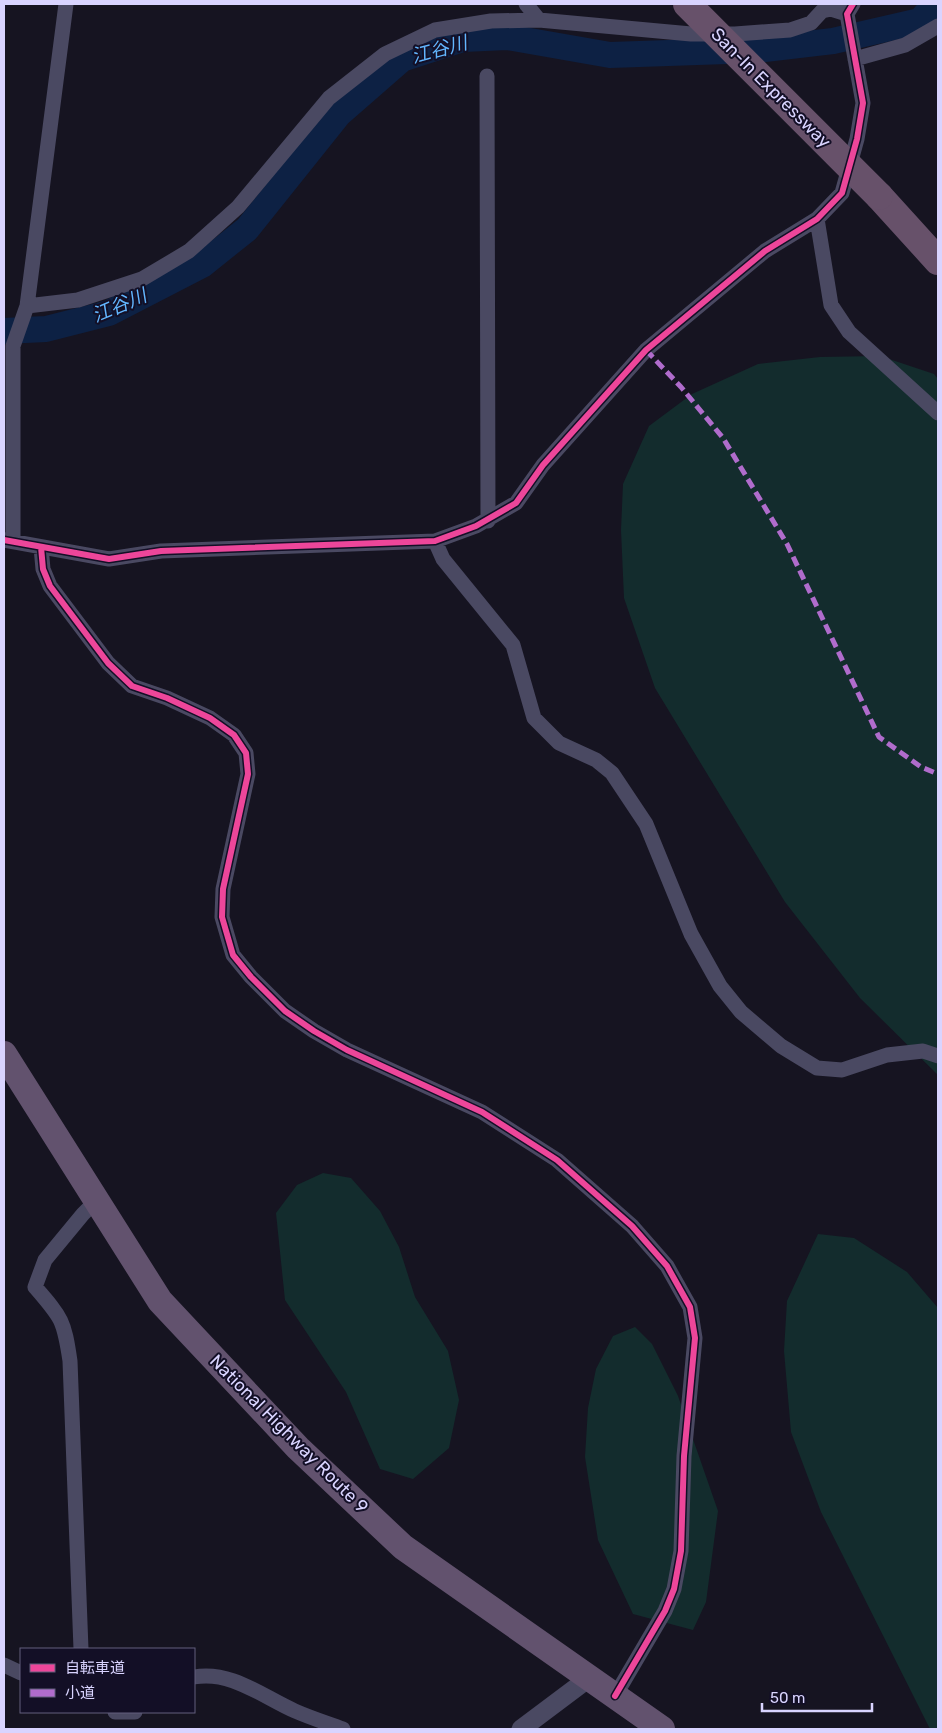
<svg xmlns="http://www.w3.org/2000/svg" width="942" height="1733" font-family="Rubik,'Noto Sans JP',sans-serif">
  <rect width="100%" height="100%" fill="#161421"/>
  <!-- green -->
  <path fill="#132c2d" d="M880 356 934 374 938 379V1075L860 998 785 902 655 688 624 598 621 530 623 484 649 426 692 394 758 364 820 357Z
    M323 1173 351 1178 380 1211 399 1247 415 1297 448 1351 459 1400 449 1448 413 1479 380 1469 346 1392 285 1300 276 1213 297 1185Z
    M818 1234 854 1238 907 1272 938 1308V1729H930L821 1512 791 1432 784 1351 787 1301Z
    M635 1327 652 1344 678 1396 718 1511 706 1602 693 1630 633 1614 598 1540 585 1457 588 1408 596 1369 613 1336Z"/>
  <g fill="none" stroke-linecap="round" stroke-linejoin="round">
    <!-- river -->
    <path stroke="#0d2144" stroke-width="26" d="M4 331 46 329 109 313 202 265 247 229 339 114 402 59 463 39 507 37 610 55 756 50 833 41 920 21 935 4"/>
    <!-- minor -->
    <path stroke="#4a4962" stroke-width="15" d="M526 4 539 20
      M855 59 905 45 938 26
      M487 76 488 521
      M817 219 831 305 849 332 938 413
      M27 306 78 300 142 279 189 251 238 207 329 98 385 54 435 30 491 21 539 20 691 34H735L790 30 811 23 822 11 831 9 847 14
      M4 540 109 559 161 551 435 541 476 526 516 503 543 465 646 350 765 251 817 219 842 193 857 139 863 103 847 14 853 4
      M13 540V346L27 306 66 4
      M435 541 443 559 513 645 534 718 559 743 596 760 612 773 646 824 691 934 720 986 741 1012 781 1046 817 1068 842 1070 887 1055 923 1051 938 1056
      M41 547 43 569 50 586 108 663 132 686 167 698 210 718 234 735 246 753 248 774 223 889 222 917 233 955 251 977 285 1011 314 1031 347 1050 482 1112 557 1160 632 1226 667 1266 690 1307 695 1338 684 1456 681 1551 674 1589 665 1611 615 1696
      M81 1649 70 1361C64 1320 62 1318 35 1287L45 1260 83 1214 97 1200
      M4 1665 21 1673
      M194 1677C231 1670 263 1697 295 1711 311 1718 327 1723 343 1729
      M115 1712H135"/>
    <!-- tertiary -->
    <path stroke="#4a4962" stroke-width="19" d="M521 1729 589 1678"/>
    <!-- trunk -->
    <path stroke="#62526e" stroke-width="26" d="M4 1054 160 1301 298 1448 403 1547 662 1729"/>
    <!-- motorway -->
    <path stroke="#67516a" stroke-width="28" d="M879 196 938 261"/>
    <!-- motorway-bridge -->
    <path stroke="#67516a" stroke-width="28" d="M687 4 879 196"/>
    <!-- quiet -->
    <path stroke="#b06ccc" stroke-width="5" stroke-dasharray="10 5" stroke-linecap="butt" d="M646 350 681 387 723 438 787 544 879 737 921 767 938 774"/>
    <defs>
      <path id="cycleway" d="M4 540 109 559 161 551 435 541 476 526 516 503 543 465 646 350 765 251 817 219 842 193 857 139 863 103 847 14 853 4
        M41 547 43 569 50 586 108 663 132 686 167 698 210 718 234 735 246 753 248 774 223 889 222 917 233 955 251 977 285 1011 314 1031 347 1050 482 1112 557 1160 632 1226 667 1266 690 1307 695 1338 684 1456 681 1551 674 1589 665 1611 615 1696"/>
    </defs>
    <!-- cycleway casing -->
    <use href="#cycleway" stroke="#130f26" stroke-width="9"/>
    <!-- cycleway -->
    <use href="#cycleway" stroke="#ed469a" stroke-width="6"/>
  </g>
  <g text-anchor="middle" stroke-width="4" stroke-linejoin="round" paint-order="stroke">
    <!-- street labels -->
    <g font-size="18" fill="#d9d4ff" stroke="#130f26">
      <text transform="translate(771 88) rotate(45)" y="6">San-In Expressway</text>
      <text transform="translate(289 1434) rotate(45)" y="6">National Highway Route 9</text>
    </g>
    <!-- water labels -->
    <g font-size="19" font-style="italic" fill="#62b6ff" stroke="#130f26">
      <text transform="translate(439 49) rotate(-15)" y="7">江谷川</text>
      <text transform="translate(119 305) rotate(-23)" y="7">江谷川</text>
    </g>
  </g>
  <!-- border -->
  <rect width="942" height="1733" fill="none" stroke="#d9d4ff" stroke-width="10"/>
  <!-- legend -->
  <rect x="20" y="1648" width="175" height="65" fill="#130f26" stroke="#625e7d"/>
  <rect x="30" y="1664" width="25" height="8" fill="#ed469a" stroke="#625e7d"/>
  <text x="65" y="1673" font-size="15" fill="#d9d4ff">自転車道</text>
  <rect x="30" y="1689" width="25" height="8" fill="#b06ccc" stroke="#625e7d"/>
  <text x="65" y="1698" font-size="15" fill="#d9d4ff">小道</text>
  <!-- scale -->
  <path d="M762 1703v8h110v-8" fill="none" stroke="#d9d4ff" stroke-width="2.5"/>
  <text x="770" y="1703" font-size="15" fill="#d9d4ff" stroke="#130f26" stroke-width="4" paint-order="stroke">50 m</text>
</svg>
